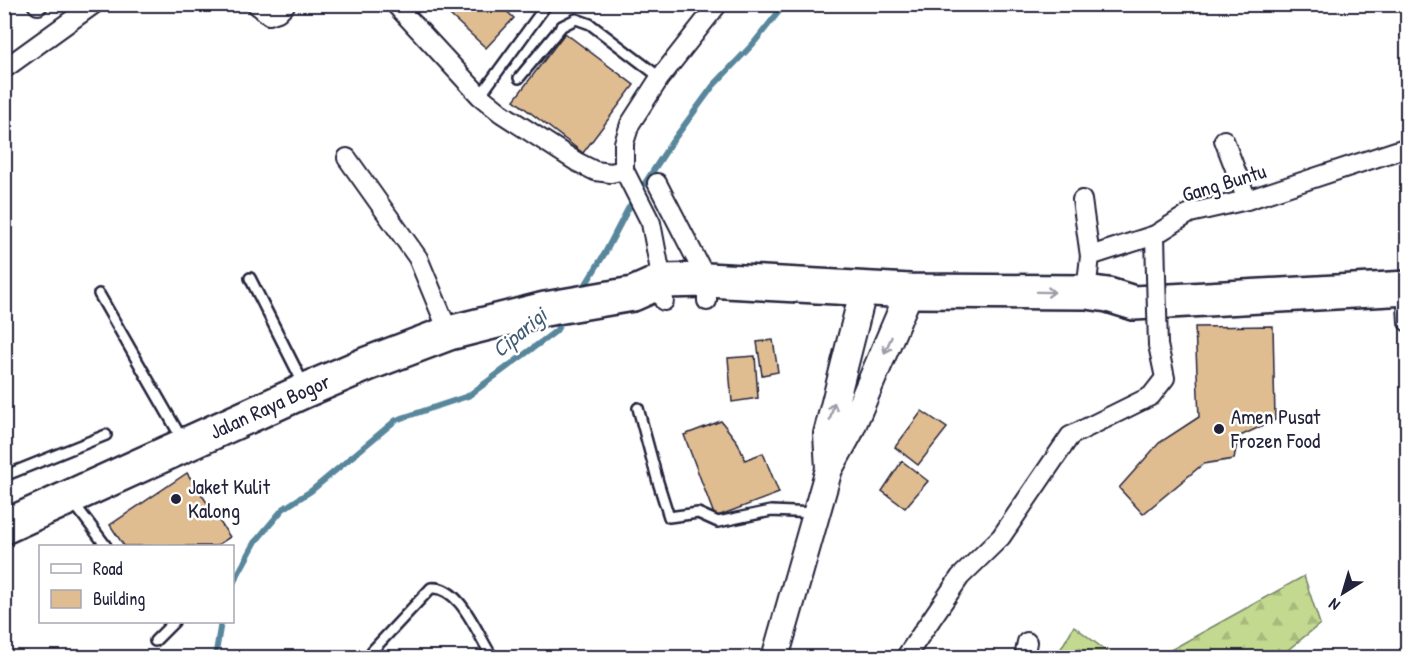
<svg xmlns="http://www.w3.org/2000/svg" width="1412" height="662" font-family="'Patrick Hand',sans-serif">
  <defs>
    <pattern id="forest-firs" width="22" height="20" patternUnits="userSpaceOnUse" patternTransform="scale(1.5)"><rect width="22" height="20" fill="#c2d98f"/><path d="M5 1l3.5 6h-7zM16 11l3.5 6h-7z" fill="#a6ba7c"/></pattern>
  </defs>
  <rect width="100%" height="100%" fill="#fff"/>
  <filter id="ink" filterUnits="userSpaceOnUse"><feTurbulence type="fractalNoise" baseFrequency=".0167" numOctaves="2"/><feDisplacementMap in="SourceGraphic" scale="12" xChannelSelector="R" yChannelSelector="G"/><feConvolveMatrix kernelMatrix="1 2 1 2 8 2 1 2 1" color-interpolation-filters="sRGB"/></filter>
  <g filter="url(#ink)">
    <!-- forest -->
    <path fill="url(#forest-firs)" stroke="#727e65" stroke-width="1.5" d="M1304 576 1320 624 1279 657H1158Z
      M1074 626 1114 657H1056Z"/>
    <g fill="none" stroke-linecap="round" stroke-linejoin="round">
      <!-- stream -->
      <path stroke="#59879c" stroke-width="6" d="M581 292 605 253 628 209 672 142 713 86 753 44 785 4
        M232 585 256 541 283 509 311 491 396 420 468 396 556 331 564 318
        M215 658 221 622"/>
    </g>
    <!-- building -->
    <path fill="#e0bd91" stroke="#22223b" stroke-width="1.5" d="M438 4H499L514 18 486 48Z
      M565 33 634 85 583 153 514 100Z
      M1273 326 1275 420 1238 437 1234 459 1203 464 1143 514 1119 488 1159 443 1199 417 1195 327Z
      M773 340 778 372 762 375 757 342Z
      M755 356 758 398 732 402 728 358Z
      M922 411 947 428 918 465 895 447Z
      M721 421 738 443 745 460 763 453 779 493 715 517 684 435Z
      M902 461 928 481 905 508 882 491Z
      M187 473 230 537 216 546H124L110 525Z"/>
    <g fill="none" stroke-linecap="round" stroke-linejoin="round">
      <defs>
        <path id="lane" d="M519 78 562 26 576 19 590 24 653 72 659 79
          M480 96 547 4
          M250 278 304 385
          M99 294 182 439
          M638 408 658 482 669 517 698 513 718 522 771 511 815 513
          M4 476 106 435
          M73 502 106 546
          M155 641 174 622
          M372 651 431 588C461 585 478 637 493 658"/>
        <path id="street" d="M37 4 38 5
          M256 4 269 15 278 12 286 4
          M395 4 480 96 501 113 577 162 595 171 611 173 624 170
          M4 69 94 4
          M1224 140 1247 200
          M347 158 418 258 449 333
          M657 183 707 280V301
          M1082 200 1090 256
          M1155 235 1156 276
          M1406 288 1408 322
          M1086 292 1090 256 1155 235 1190 213 1247 200 1408 147
          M664 301 662 281 651 223 624 170V143L630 124 659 79 718 4
          M905 658 960 577 1001 537 1070 436 1151 396 1165 378 1158 345
          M1024 658 1027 642"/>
        <path id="secondary" d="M829 469 827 434 864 288
          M775 658 829 469 849 433 910 291"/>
        <g id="highway">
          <path id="s1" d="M4 527 306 390 367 364 449 333 545 309 633 294 662 281 707 280 910 291 1086 292 1108 295 1134 303 1408 288"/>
        </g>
      </defs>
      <!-- lane casing -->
      <use href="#lane" stroke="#22223b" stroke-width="14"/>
      <!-- street casing -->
      <use href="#street" stroke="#22223b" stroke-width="22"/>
      <!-- secondary casing -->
      <use href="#secondary" stroke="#22223b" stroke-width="30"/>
      <!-- highway casing -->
      <use href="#highway" stroke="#22223b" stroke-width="38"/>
      <!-- lane -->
      <use href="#lane" stroke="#fff" stroke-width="9"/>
      <!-- street -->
      <use href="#street" stroke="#fff" stroke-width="18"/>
      <!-- secondary -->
      <use href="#secondary" stroke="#fff" stroke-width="26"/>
      <!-- highway -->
      <use href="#highway" stroke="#fff" stroke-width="33"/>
      <defs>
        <path id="street-bridge" d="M1156 276 1158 345"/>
      </defs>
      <!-- street-bridge casing -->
      <use href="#street-bridge" stroke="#22223b" stroke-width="22" stroke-linecap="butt"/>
      <!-- street-bridge -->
      <use href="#street-bridge" stroke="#fff" stroke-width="18"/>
    </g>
    <!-- one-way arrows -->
    <defs><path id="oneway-shaft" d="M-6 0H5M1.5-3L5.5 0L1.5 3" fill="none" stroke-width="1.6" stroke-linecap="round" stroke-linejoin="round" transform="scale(1.5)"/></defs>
    <g stroke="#9c9ca7">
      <use href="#oneway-shaft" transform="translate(1046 292) rotate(1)"/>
      <use href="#oneway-shaft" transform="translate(888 345) rotate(114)"/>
      <use href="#oneway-shaft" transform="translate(832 411) rotate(-76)"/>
    </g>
  </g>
  <!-- markers -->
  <g fill="#22223b" stroke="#fff" stroke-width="2">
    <circle cx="1219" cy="429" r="6"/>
    <circle cx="176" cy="499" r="6"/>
  </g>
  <g text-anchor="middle" stroke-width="5" stroke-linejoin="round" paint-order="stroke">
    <!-- street labels -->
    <g font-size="21" fill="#22223b" stroke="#fff">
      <text transform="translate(1224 183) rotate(-17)" y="7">Gang Buntu</text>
      <text dy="7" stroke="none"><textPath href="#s1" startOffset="292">Jalan Raya Bogor</textPath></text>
    </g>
    <!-- poi labels -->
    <g font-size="21" fill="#22223b" stroke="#fff" text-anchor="start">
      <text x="1231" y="424">Amen Pusat<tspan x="1231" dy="24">Frozen Food</tspan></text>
      <text x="188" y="494">Jaket Kulit<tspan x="188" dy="24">Kalong</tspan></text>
    </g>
    <!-- water labels -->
    <g font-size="22" font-style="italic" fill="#425d73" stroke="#fff">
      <text transform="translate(519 332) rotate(-40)" y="8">Ciparigi</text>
    </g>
  </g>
  <!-- margin -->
  <rect width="1412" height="662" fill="none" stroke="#fff" stroke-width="24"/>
  <rect x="12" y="12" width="1388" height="638" fill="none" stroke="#22223b" stroke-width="2" filter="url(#ink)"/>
  <!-- legend -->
  <rect x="39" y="545" width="195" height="78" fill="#ffffff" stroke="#a7a7b1" stroke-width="1.5"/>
  <rect x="51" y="564" width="30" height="9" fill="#ffffff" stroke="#a7a7b1" stroke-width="1.5"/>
  <text x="93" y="575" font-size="18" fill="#22223b">Road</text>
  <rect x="51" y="590" width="30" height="18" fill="#e0bd91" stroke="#a7a7b1" stroke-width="1.5"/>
  <text x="93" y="605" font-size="18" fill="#22223b">Building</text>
  <!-- north arrow -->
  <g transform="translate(1343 593) rotate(217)" stroke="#ffffff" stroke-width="4.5" paint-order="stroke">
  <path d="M0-4.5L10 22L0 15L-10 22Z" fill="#22223b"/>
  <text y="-9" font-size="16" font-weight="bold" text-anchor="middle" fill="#22223b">N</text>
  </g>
</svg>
